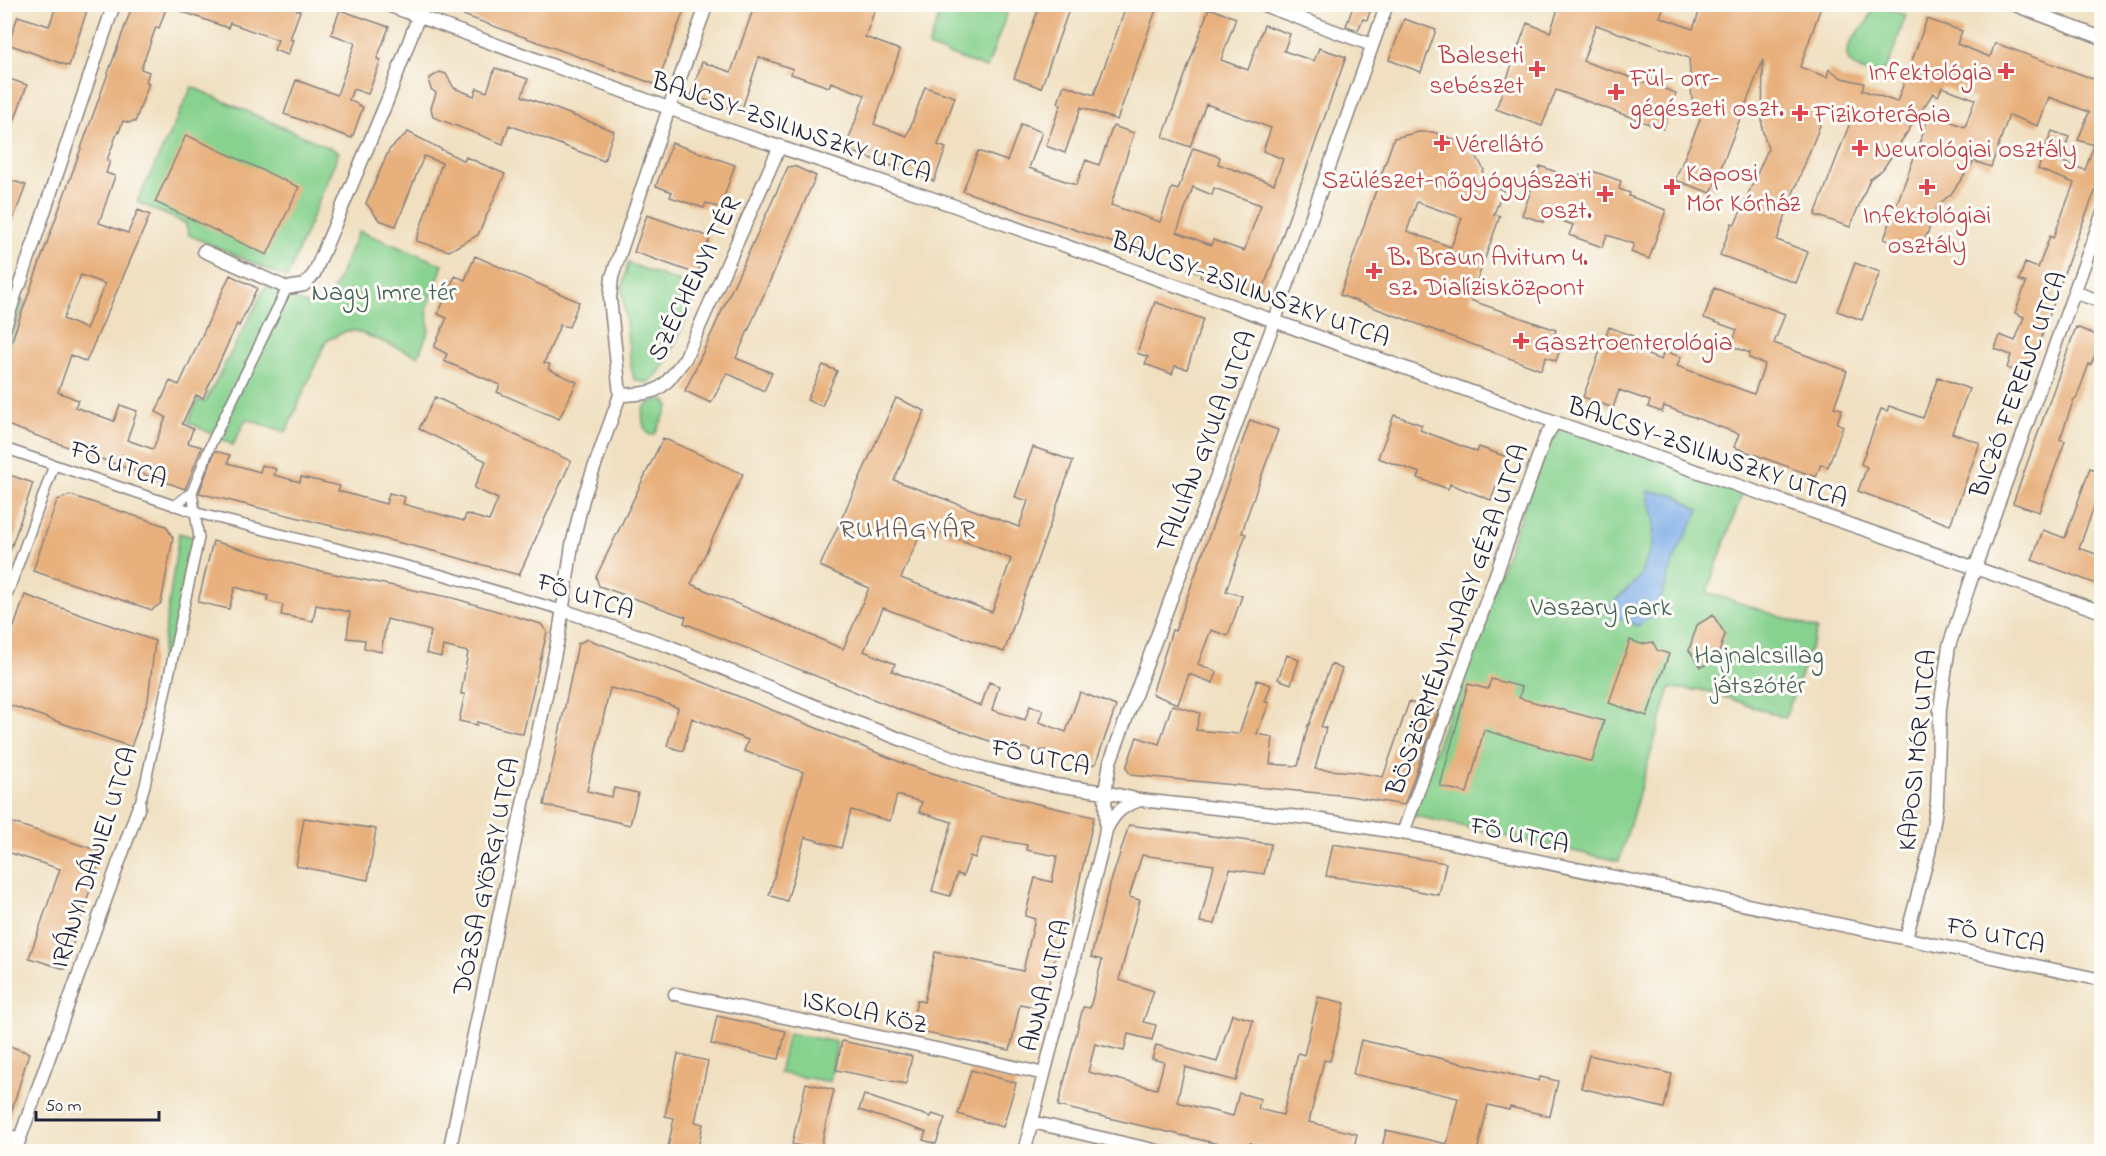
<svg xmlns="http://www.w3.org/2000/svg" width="2106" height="1156" font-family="'Indie Flower',sans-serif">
  <rect width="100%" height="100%" fill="#fdfcf7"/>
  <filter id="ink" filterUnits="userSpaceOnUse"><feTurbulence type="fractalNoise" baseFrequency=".0167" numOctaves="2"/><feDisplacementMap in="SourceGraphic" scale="12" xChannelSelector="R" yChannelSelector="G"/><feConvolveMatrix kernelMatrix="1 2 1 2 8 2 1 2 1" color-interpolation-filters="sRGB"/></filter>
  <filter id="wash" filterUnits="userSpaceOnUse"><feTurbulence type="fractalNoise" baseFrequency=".008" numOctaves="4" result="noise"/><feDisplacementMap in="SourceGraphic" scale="24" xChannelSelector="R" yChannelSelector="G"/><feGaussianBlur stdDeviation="1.35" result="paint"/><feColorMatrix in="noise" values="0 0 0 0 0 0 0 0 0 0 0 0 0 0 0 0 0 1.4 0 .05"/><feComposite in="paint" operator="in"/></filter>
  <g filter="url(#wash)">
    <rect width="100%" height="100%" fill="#f0e0c1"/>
    <!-- green -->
    <path fill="#88d28f" stroke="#557a65" stroke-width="1.5" d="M943 5H1010L987 68 928 47Z
      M1874 5 1906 15 1888 66C1886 68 1882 71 1880 72 1869 76 1847 67 1847 54 1847 39 1863 30 1869 18 1871 14 1873 9 1874 5Z
      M192 87 339 152 287 278 189 235 185 223 137 202Z
      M359 231 443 265 427 309 429 330 418 356 356 331H346L326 341 286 432 246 419 233 445 188 422 198 400 205 402 266 286 306 304 328 302Z
      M628 263 698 289C690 308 666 376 648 382 643 384 639 381 634 379L631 365 622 289Z
      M5 293 25 301 5 362Z
      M660 399 666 401 669 406 655 434 650 435C642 428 642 419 643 409L649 403Z
      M1555 422 1744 488 1707 592 1817 629 1785 718 1708 691 1670 688 1619 861 1411 815Z
      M179 533 196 538 173 646 156 692Z
      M788 1033 837 1042 830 1082 779 1073Z"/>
    <!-- water -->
    <path fill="#7cace6" stroke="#4f6790" stroke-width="1.5" d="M1647 491 1675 495 1699 510 1675 557 1655 615 1638 626 1603 612 1639 578 1653 544 1654 518Z"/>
    <g id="blocks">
      <!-- building -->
      <path fill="#e8b07d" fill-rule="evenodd" d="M57 4H89L69 66 8 44 18 16 49 26Z
        M133 4H282L300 11 290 39 293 40 288 55 274 50 278 40 230 23 228 28 167 6 159 28 156 27 141 69 149 72 146 82 149 83 135 122 132 121 130 123 123 121 119 132 118 131 107 160 110 161 106 173 115 176 99 223 128 233 138 210 150 215 86 362 71 355 58 392 78 400 75 407 114 421 120 405 137 411 127 440 153 449 166 417 156 412 170 381 179 385 230 275 257 288 239 326 237 324 203 398 196 395 182 424 193 429 188 443 202 447 185 489 4 424V362ZM81 275 105 284 86 329 63 319Z
        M438 4H686L657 85 438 6Z
        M755 4H877L865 37 900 50 874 124 907 136 925 87 955 97 938 145 946 148 934 181 845 149 865 95 831 82 829 87 791 74 793 69 759 57 741 112 691 95 702 62 731 72Z
        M1040 4H1071L1041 88 1014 78Z
        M1127 4H1158L1117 120 1081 107 1065 153 1046 146 1061 104 1058 103 1064 85 1094 95Z
        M1354 4H1373L1367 20 1363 19 1358 30 1346 26Z
        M1560 4H1665L1660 17 1693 29 1702 4H1822L1800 67 1827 77 1829 69 1842 78 1864 83 1862 90 1897 102 1927 19 1962 31 1957 44 1990 57 1995 43 2102 82V174L2074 245 2028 376 2007 368 2011 355 1995 349 2000 335 2015 341 2024 317 2015 313 2026 283 2019 280 2025 263 2038 268 2050 236 2053 238 2074 183 2038 169 2052 131 2069 137 2060 161 2085 170 2094 145 2078 140 2089 112 2049 97 2038 126 2009 115 1991 167 1974 161 1951 194 1938 205 1920 253 1884 239 1930 114 1965 127 1975 99 1942 87 1938 96 1933 93 1883 169 1870 179 1850 227 1815 215 1852 117 1827 108 1794 191 1777 240 1808 252 1796 283 1720 255 1732 223 1735 224 1768 149 1762 129 1763 60 1711 193 1675 180 1700 120 1692 100 1689 58 1596 25 1583 61 1676 93 1663 129 1556 90 1542 126 1496 109 1527 23 1550 32Z
        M1209 8 1236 18 1221 60 1248 70 1264 25 1290 34 1284 51 1314 61 1319 48 1346 57 1260 298 1200 277 1201 273 1166 261 963 191 978 151 1007 161 1021 124 1042 132 1029 168 1076 185 1086 160 1099 165 1113 126 1134 133 1111 205 1160 222 1172 188 1178 190 1193 148 1220 157 1218 164 1274 184 1283 159 1263 151 1271 128 1206 104 1190 147 1163 137ZM1193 187 1212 195 1214 188 1261 205 1244 251 1213 240 1211 245 1177 232Z
        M340 10 389 27 377 59 381 60 368 94 353 89 349 100 363 107 352 138 284 114 296 80 337 95 355 43 331 34Z
        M1404 19 1436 30 1421 72 1389 60Z
        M495 68 528 79 522 96 614 131 604 161 509 125 503 144 433 117 431 108 436 93 431 89 429 83 430 78 440 72 446 74 454 88 474 96 477 88 487 92Z
        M4 77 27 85 6 144H4Z
        M408 132 464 161 466 157 505 174 478 235 449 251 416 241 442 163 424 156 396 226 379 220 366 203 389 150Z
        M1419 132H1433L1458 141 1478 159 1484 170 1480 181 1503 190 1494 214 1500 216 1470 300 1556 330 1553 338 1563 341 1556 361 1546 357 1541 370 1340 295 1394 138ZM1417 202 1462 218 1451 247 1407 231Z
        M186 135 299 187 267 255 155 202Z
        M672 143 735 165 720 208 706 203 704 208 670 197 672 192 656 186Z
        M794 166 816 176 736 358 772 373 764 391 727 373 711 403 685 391 788 167Z
        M1540 166 1578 180 1580 175 1589 178 1592 171 1621 181 1619 189 1630 193 1629 196 1666 210 1649 259 1631 252 1634 244 1607 235 1602 247 1569 235 1573 225 1546 215 1543 222 1522 215Z
        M4 178 26 185 6 239H4Z
        M647 215 710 237 697 274 634 252Z
        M475 256 579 302 569 327 560 325 544 363 550 364 548 369 577 382 559 419 497 392 500 385 444 361 447 354 434 347 447 318 438 314 455 276 465 280Z
        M1855 263 1880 272 1862 320 1837 311Z
        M1714 288 1785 314 1774 343 1847 371 1834 407 1842 409 1837 423 1843 426 1828 467 1821 464 1816 477 1734 447 1739 434 1664 406 1662 412 1648 407 1650 401 1619 390 1613 408 1583 397 1609 327 1638 338 1634 350 1661 360 1664 351 1681 357 1677 366 1754 394 1765 364 1749 358 1750 353 1731 346 1737 330 1704 318Z
        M1155 302 1203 319 1187 369 1175 366 1172 374 1145 364 1148 357 1137 353Z
        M2076 327 2102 337 2091 365 2089 364 2076 399H2074L2060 439 2065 441 2039 512 2013 503Z
        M823 365 837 371 822 406 807 400Z
        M1938 377 1969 389 1952 433 1980 443 1950 525 1858 491 1867 467 1861 464 1881 409 1887 411 1889 406 1923 418Z
        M435 397 571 461 519 575 437 552 199 493 215 451 230 455 228 463 260 472 262 465 276 469 274 475 300 482 301 477 340 486 338 491 386 504 389 493 405 497 403 504 464 521 466 514 489 521 498 499 474 488 486 461 419 429Z
        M896 398 925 411 894 480 1019 527 1028 501 1015 497 1033 447 1073 461 1004 652 883 608 864 651 895 664 892 671 981 706 989 682 999 686 992 710 1025 720 1030 706 1043 710 1039 722 1066 732 1080 692 1116 706 1096 763 1090 766 1044 750 1034 752 1025 748H1019L998 744 898 709 684 623 686 617 599 586 596 577 663 438 743 474 691 584 843 649 869 588 820 566ZM924 526 1011 559 992 612 901 578Z
        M1394 415 1422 425 1420 430 1477 452 1479 447 1507 457 1491 500 1450 484 1448 489 1418 478 1420 473 1378 458Z
        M1250 420 1278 430 1246 519 1242 533 1246 534 1226 591 1242 596 1228 636 1211 630 1198 664 1217 672 1213 683 1189 674 1178 704 1152 694 1168 643 1172 630 1175 631 1178 623Z
        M2090 468 2102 472V485L2079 548 2102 556V586L2032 560 2043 530 2065 538Z
        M4 473 33 483 7 560 4 559Z
        M70 495 166 526 173 538 161 603 152 610 33 571 57 500Z
        M213 541 310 569 453 598 541 624 547 632 523 734 477 722V725L459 721 465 694H461L468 652 443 646 441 657 426 653 431 631 387 619 381 652 364 648 365 640 347 638 350 612 316 605 313 621 281 615 283 605 267 601 268 596 235 587 229 609 198 602Z
        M25 595 155 641 148 700 131 747 4 703V656Z
        M1713 615 1725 634 1717 659 1701 667 1689 650 1697 625Z
        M587 639 703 682 905 764 1000 795 1094 817 1069 927 1063 925 1048 986 1040 984 1035 1007 1020 1004 1010 1050 911 1030 917 1000 924 1002 935 952 1023 971 1035 919 1025 916 1035 878 1052 882 1057 856 1026 850 1027 845 982 837 975 858 970 856 963 876 957 874 950 896 932 891 952 822 919 812 922 802 897 795 890 821 851 810 841 848 805 837 787 901 769 895 803 772 744 751 748 740 692 718 683 751 667 746 678 708 655 699 610 688 587 791 612 797 614 788 638 793 630 825 544 805 578 644Z
        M1630 640 1641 644 1653 642 1657 650 1669 654 1647 716 1609 703Z
        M1287 655 1299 660 1291 684 1278 679Z
        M1331 664 1342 669 1321 727 1326 728 1315 769 1355 772 1383 777 1409 702 1438 711 1404 805 1350 796 1131 775 1126 768 1137 737 1159 744 1172 705 1200 713 1196 730 1239 734 1257 680 1271 685 1265 702 1269 703 1257 734 1273 737 1270 764 1298 766 1308 725H1309Z
        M1491 679 1522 687 1519 698 1604 721 1592 762 1484 730 1467 793 1440 786 1468 684 1488 689Z
        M304 818 376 829 368 880 296 866Z
        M4 820 102 852 65 969 29 958 60 869 4 851Z
        M1129 825 1271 844 1264 874 1230 869 1215 924 1200 922 1214 865 1142 855 1129 897 1140 900 1119 980 1154 991 1143 1022 1156 1025 1152 1040 1128 1034 1124 1051 1095 1044 1088 1072 1157 1089 1164 1062 1152 1059 1156 1045 1217 1062 1232 1014 1253 1020 1236 1081 1185 1067 1177 1102 1233 1116 1239 1093 1261 1099 1258 1109 1283 1115 1298 1053 1304 1055 1318 997 1345 1003 1330 1061 1324 1060 1309 1122 1357 1134 1353 1152H1283L1250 1143 1248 1151 1058 1106 1083 1007 1090 1008 1102 960 1091 957 1108 891Z
        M1333 844 1446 863 1439 895 1378 883 1326 876Z
        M717 1016 786 1031 779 1059 711 1044Z
        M1361 1040 1539 1081 1540 1077 1558 1081 1550 1116 1510 1107 1509 1110 1488 1105 1477 1152H1381L1386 1130 1447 1144 1458 1098 1353 1074Z
        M842 1041 912 1056 906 1084 836 1070Z
        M4 1044 29 1053 8 1123 4 1122Z
        M678 1054 708 1061 695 1122 703 1124 697 1152H667L674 1118 665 1116Z
        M1589 1055 1672 1074 1664 1108 1581 1088Z
        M971 1070 1016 1083 1003 1127 958 1114Z
        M806 1083 834 1090 820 1150 792 1144Z
        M864 1095 931 1117 932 1114 945 1118 936 1144 923 1140 926 1132 859 1110Z"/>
    </g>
  </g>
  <g filter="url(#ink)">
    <use href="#blocks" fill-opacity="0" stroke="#89817e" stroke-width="1.5"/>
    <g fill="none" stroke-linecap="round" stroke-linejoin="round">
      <defs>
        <path id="pedestrian" d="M4 335 20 284
          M4 448 197 513 439 574 562 610
          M174 506 192 492
          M8 593 54 465
          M139 806 145 785 199 538 192 492 211 444 287 288"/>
        <path id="minor" d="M385 4 720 127 952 205 1555 422 2102 612
          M1261 4 1372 45
          M2012 4 2102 38
          M204 251 287 288 304 285 314 274 387 101 423 4
          M20 284 114 4
          M2074 292 2102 302
          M620 395C662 393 660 391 685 359L780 146
          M562 610 666 645 844 718 908 742 983 768 1048 784 1105 792 1140 800 1309 818 1420 836 2102 980
          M1107 828C1115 812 1123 806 1140 800
          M1403 833 1545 438 1555 422
          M1906 938 1929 853 1937 802 1940 708 1949 646 1975 568 2102 215
          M675 994 946 1051 1044 1074
          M1032 1122 1162 1152
          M4 1134 19 1139
          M15 1152 139 806
          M449 1152 559 634 572 545 583 499 620 395 610 298 612 277 669 108 707 4
          M1024 1152 1103 845 1106 830 1105 792 1110 762 1275 320 1387 4"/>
      </defs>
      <!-- pedestrian casing -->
      <use href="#pedestrian" stroke="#89817e" stroke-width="12"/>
      <!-- minor casing -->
      <use href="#minor" stroke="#89817e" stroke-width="15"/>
      <!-- pedestrian -->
      <use href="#pedestrian" stroke="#fff" stroke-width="9"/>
      <!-- minor -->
      <use href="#minor" stroke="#fff" stroke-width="12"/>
    </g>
  </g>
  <!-- markers -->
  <g fill="#e0444e" stroke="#fdfcf7" stroke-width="2">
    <path d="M1534 60h6v6h6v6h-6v6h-6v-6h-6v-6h6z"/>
    <path d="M2003 62h6v6h6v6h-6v6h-6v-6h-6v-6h6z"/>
    <path d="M1613 83h6v6h6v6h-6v6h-6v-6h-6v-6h6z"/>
    <path d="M1797 104h6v6h6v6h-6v6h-6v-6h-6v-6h6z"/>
    <path d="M1439 134h6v6h6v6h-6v6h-6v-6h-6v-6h6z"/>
    <path d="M1857 139h6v6h6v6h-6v6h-6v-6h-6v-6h6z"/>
    <path d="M1669 178h6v6h6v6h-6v6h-6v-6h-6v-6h6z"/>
    <path d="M1924 178h6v6h6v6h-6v6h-6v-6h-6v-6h6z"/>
    <path d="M1602 185h6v6h6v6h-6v6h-6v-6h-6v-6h6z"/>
    <path d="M1371 262h6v6h6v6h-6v6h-6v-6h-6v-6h6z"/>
    <path d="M1518 332h6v6h6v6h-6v6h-6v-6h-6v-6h6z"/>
  </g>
  <g text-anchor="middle" stroke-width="6" stroke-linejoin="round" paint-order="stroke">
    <!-- health labels -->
    <g font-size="26" fill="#be3a42" stroke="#fdfcf7" text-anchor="start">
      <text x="1524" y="63" text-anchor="end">Baleseti<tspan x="1524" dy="30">sebészet</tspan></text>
      <text x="1992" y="80" text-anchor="end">Infektológia</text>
      <text x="1630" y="86">Fül- orr-<tspan x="1630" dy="30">gégészeti oszt.</tspan></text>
      <text x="1814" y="122">Fizikoterápia</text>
      <text x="1456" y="152">Vérellátó</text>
      <text x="1874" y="157">Neurológiai osztály</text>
      <text x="1686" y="181">Kaposi<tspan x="1686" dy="30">Mór Kórház</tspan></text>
      <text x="1592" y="188" text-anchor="end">Szülészet-nőgyógyászati<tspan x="1592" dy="30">oszt.</tspan></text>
      <text x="1927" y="223" text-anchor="middle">Infektológiai<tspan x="1927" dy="30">osztály</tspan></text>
      <text x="1388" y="265">B. Braun Avitum 4.<tspan x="1388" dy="30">sz. Dialízisközpont</tspan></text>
      <text x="1534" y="350">Gasztroenterológia</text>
    </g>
    <!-- street labels -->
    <g font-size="26" fill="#22223b" stroke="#fdfcf7">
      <text transform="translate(792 126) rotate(19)" y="9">BAJCSY-ZSILINSZKY UTCA</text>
      <text transform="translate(693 278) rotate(-64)" y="9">SZÉCHENYI TÉR</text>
      <text transform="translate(1251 288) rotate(20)" y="9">BAJCSY-ZSILINSZKY UTCA</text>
      <text transform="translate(2017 384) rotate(-70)" y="9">BICZÓ FERENC UTCA</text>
      <text transform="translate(1205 441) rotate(-69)" y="9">TALLIÁN GYULA UTCA</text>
      <text transform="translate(1708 451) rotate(19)" y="9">BAJCSY-ZSILINSZKY UTCA</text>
      <text transform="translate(119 463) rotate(19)" y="9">FŐ UTCA</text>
      <text transform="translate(586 595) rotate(18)" y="9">FŐ UTCA</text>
      <text transform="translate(1456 619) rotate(-70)" y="9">BÖSZÖRMÉNYI-NAGY GÉZA UTCA</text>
      <text transform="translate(1916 750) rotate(-84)" y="9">KAPOSI MÓR UTCA</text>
      <text transform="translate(1041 756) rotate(12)" y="9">FŐ UTCA</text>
      <text transform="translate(1520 834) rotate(12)" y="9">FŐ UTCA</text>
      <text transform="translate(93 857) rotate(-72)" y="9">IRÁNYI DÁNIEL UTCA</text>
      <text transform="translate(485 876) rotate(-78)" y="9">DÓZSA GYÖRGY UTCA</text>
      <text transform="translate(1996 934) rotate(12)" y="9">FŐ UTCA</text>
      <text transform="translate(1044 985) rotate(-75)" y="9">ANNA UTCA</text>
      <text transform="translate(865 1011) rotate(12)" y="9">ISKOLA KÖZ</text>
    </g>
    <!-- park labels -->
    <g font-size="26" fill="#466058" stroke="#fdfcf7">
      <text x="384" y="300">Nagy Imre tér</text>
      <text x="1601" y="615">Vaszary park</text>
      <text x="1759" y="663">Hajnalcsillag<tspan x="1759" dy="30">játszótér</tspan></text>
    </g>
    <!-- neighbourhood labels -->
    <g font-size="27" letter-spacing="1.5" fill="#675452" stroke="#fdfcf7">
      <text x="908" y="537">RUHAGYÁR</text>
    </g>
  </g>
  <!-- margin -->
  <rect width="2106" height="1156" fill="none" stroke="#fdfcf7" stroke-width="24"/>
  <!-- scale -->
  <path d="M36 1111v9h123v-9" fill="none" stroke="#22223b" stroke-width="3"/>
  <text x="45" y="1111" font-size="18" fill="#22223b" stroke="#fdfcf7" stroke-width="4.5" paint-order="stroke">50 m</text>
</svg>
